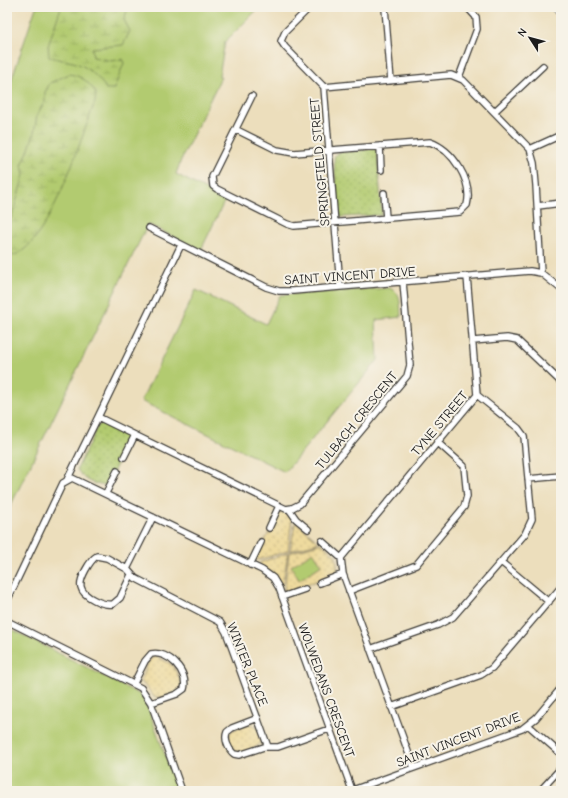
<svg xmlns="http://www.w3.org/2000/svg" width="568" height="798" font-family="'Comic Neue',sans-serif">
  <defs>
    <pattern id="wetland-marsh" width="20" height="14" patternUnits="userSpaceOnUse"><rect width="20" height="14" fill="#b2cb70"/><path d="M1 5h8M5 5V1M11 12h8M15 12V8" fill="none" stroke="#98ae60"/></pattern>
    <pattern id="sand-dots" width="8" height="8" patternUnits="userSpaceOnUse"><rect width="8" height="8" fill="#eeda9e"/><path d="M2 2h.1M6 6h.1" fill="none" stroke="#ccba88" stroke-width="1.8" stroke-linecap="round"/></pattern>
    <pattern id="park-dots" width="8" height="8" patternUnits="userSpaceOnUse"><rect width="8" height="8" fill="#b2cb70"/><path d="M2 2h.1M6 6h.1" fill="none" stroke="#98ae60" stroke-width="1.8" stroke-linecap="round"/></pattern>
  </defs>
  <rect width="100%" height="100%" fill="#f7f3e8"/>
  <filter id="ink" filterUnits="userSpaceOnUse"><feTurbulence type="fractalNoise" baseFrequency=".025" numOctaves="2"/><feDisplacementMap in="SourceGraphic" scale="8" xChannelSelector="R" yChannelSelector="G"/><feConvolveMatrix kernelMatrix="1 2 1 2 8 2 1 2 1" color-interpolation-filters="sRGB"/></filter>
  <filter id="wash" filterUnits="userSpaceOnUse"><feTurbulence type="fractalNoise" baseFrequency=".012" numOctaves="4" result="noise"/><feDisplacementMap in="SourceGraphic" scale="16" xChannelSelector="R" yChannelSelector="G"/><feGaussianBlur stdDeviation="0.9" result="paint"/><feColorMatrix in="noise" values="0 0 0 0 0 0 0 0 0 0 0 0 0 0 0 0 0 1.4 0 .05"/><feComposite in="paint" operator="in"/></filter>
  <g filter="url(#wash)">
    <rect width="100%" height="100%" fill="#ecdebc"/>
    <!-- grass -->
    <path fill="#b2cb70" stroke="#677446" d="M36 7H260L225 42 219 76 221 77 181 160 176 174 225 200 201 250 148 224 7 513V93Z
      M389 288C402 291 400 306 401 317L376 320 378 360 285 472 141 401 196 290 266 324 280 295Z
      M313 552 322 565 299 580 290 566Z
      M7 627 141 695 147 705 178 791H7Z"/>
    <!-- wetland -->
    <path fill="url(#wetland-marsh)" stroke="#677446" d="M61 7H128L124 20 130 31 123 45 92 48 93 57 112 61 122 59 124 63 114 89H106C99 77 87 66 73 62 63 60 59 60 49 56L48 46Z
      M69 74C83 76 89 83 96 93L95 102C82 134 48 252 10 256L7 253V226L12 216 24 175 22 165 29 149 34 133 37 115 45 101V92L50 83Z"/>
    <!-- sand -->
    <path fill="url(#sand-dots)" stroke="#857b5d" fill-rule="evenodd" d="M280 511 284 512 292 519 288 551 258 560 256 558Z
      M295 523H297L318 541 317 543 290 551Z
      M321 543 336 556 338 573 287 592 284 591 289 553ZM313 552 322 565 299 580 291 566Z
      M288 553 283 582 281 585 273 573 259 565 261 562Z
      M155 656 173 665 182 684C180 693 163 699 154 697L141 681 149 660Z
      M251 724 259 729 261 742C256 749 244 753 235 752L230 744 229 734 232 730Z"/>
    <!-- park -->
    <path fill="url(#park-dots)" stroke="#677446" d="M377 149 382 215 341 217 338 213 334 159 335 155 340 152Z
      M103 424 126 435 129 439 107 485C96 487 82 479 77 469L98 425Z"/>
  </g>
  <g filter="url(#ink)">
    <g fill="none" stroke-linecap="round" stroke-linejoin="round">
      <defs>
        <path id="street" d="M310 7 285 32 281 41 285 47 324 87 340 286
          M385 8 391 81
          M459 77 477 29 476 17 467 7
          M324 87 451 75 463 80 530 149 534 163 536 185 541 273
          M495 111 543 66
          M237 130 277 150 294 153 430 142C453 150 473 181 467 205L460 212 294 226 287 224 217 189 213 186 212 177 252 96
          M380 146 381 170
          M530 149 561 135
          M384 193 386 218
          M538 206 561 203
          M149 228 266 287 279 291H293L530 271 541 273 561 289
          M181 245 98 417 286 509 292 508 300 504 407 376 410 365 403 282
          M473 341 507 338 517 340 561 382
          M124 457 135 435
          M528 479 561 476
          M67 480 98 417
          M106 493 117 471
          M289 509 296 519 308 529
          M153 517 127 569 135 578 220 622 226 632 268 747
          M269 528 279 506
          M322 541 341 558
          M501 562 549 602
          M250 565 261 542
          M127 569 107 558 97 556C90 560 79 579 81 587 83 597 104 606 113 604L120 598 131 575
          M320 583 343 574
          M349 591 416 565 464 507 467 496 464 466 437 442
          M282 597 305 589
          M7 601 63 483 72 478 262 570 273 578 279 588 352 790
          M7 621 141 688 151 703 182 791
          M370 649 438 625 453 617 525 534 532 519 524 436 518 428 477 395
          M134 683 145 661 151 654C168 650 189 672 184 689L177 694 151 703
          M391 707 481 675 492 668 561 587
          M258 718 232 728 227 732C224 739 228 749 234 754L239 755 264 747H278L329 729
          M528 725 561 754
          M414 768 343 574 341 558 477 395 467 276
          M350 791 522 729 536 718 561 688
          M540 791 561 768"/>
        <path id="highway" d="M558 7 561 10"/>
      </defs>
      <!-- street casing -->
      <use href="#street" stroke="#3b3934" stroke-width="8"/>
      <!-- highway casing -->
      <use href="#highway" stroke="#3b3934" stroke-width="12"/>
      <!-- street -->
      <use href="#street" stroke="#fff" stroke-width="5.5"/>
      <!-- highway -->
      <use href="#highway" stroke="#fff" stroke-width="10"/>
    </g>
  </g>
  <g text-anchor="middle" stroke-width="4" stroke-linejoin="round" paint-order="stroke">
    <!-- street labels -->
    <g font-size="13" fill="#1c1c1c" stroke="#f7f3e8">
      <text transform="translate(319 162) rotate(-95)" y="5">SPRINGFIELD STREET</text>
      <text transform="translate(350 275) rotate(-4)" y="5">SAINT VINCENT DRIVE</text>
      <text transform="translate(356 420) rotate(-51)" y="5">TULBACH CRESCENT</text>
      <text transform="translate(439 423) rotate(-50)" y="5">TYNE STREET</text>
      <text transform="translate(248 664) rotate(68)" y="5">WINTER PLACE</text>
      <text transform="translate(327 690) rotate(70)" y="5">WOLWEDANS CRESCENT</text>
      <text transform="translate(458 739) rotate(-21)" y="5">SAINT VINCENT DRIVE</text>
    </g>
  </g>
  <!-- margin -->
  <rect width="568" height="798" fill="none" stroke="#f7f3e8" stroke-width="24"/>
  <!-- north arrow -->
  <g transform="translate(530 38) rotate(306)" stroke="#f7f3e8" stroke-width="3" paint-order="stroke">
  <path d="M0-3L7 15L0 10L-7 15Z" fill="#1c1c1c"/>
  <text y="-6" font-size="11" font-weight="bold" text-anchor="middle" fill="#1c1c1c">N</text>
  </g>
</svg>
